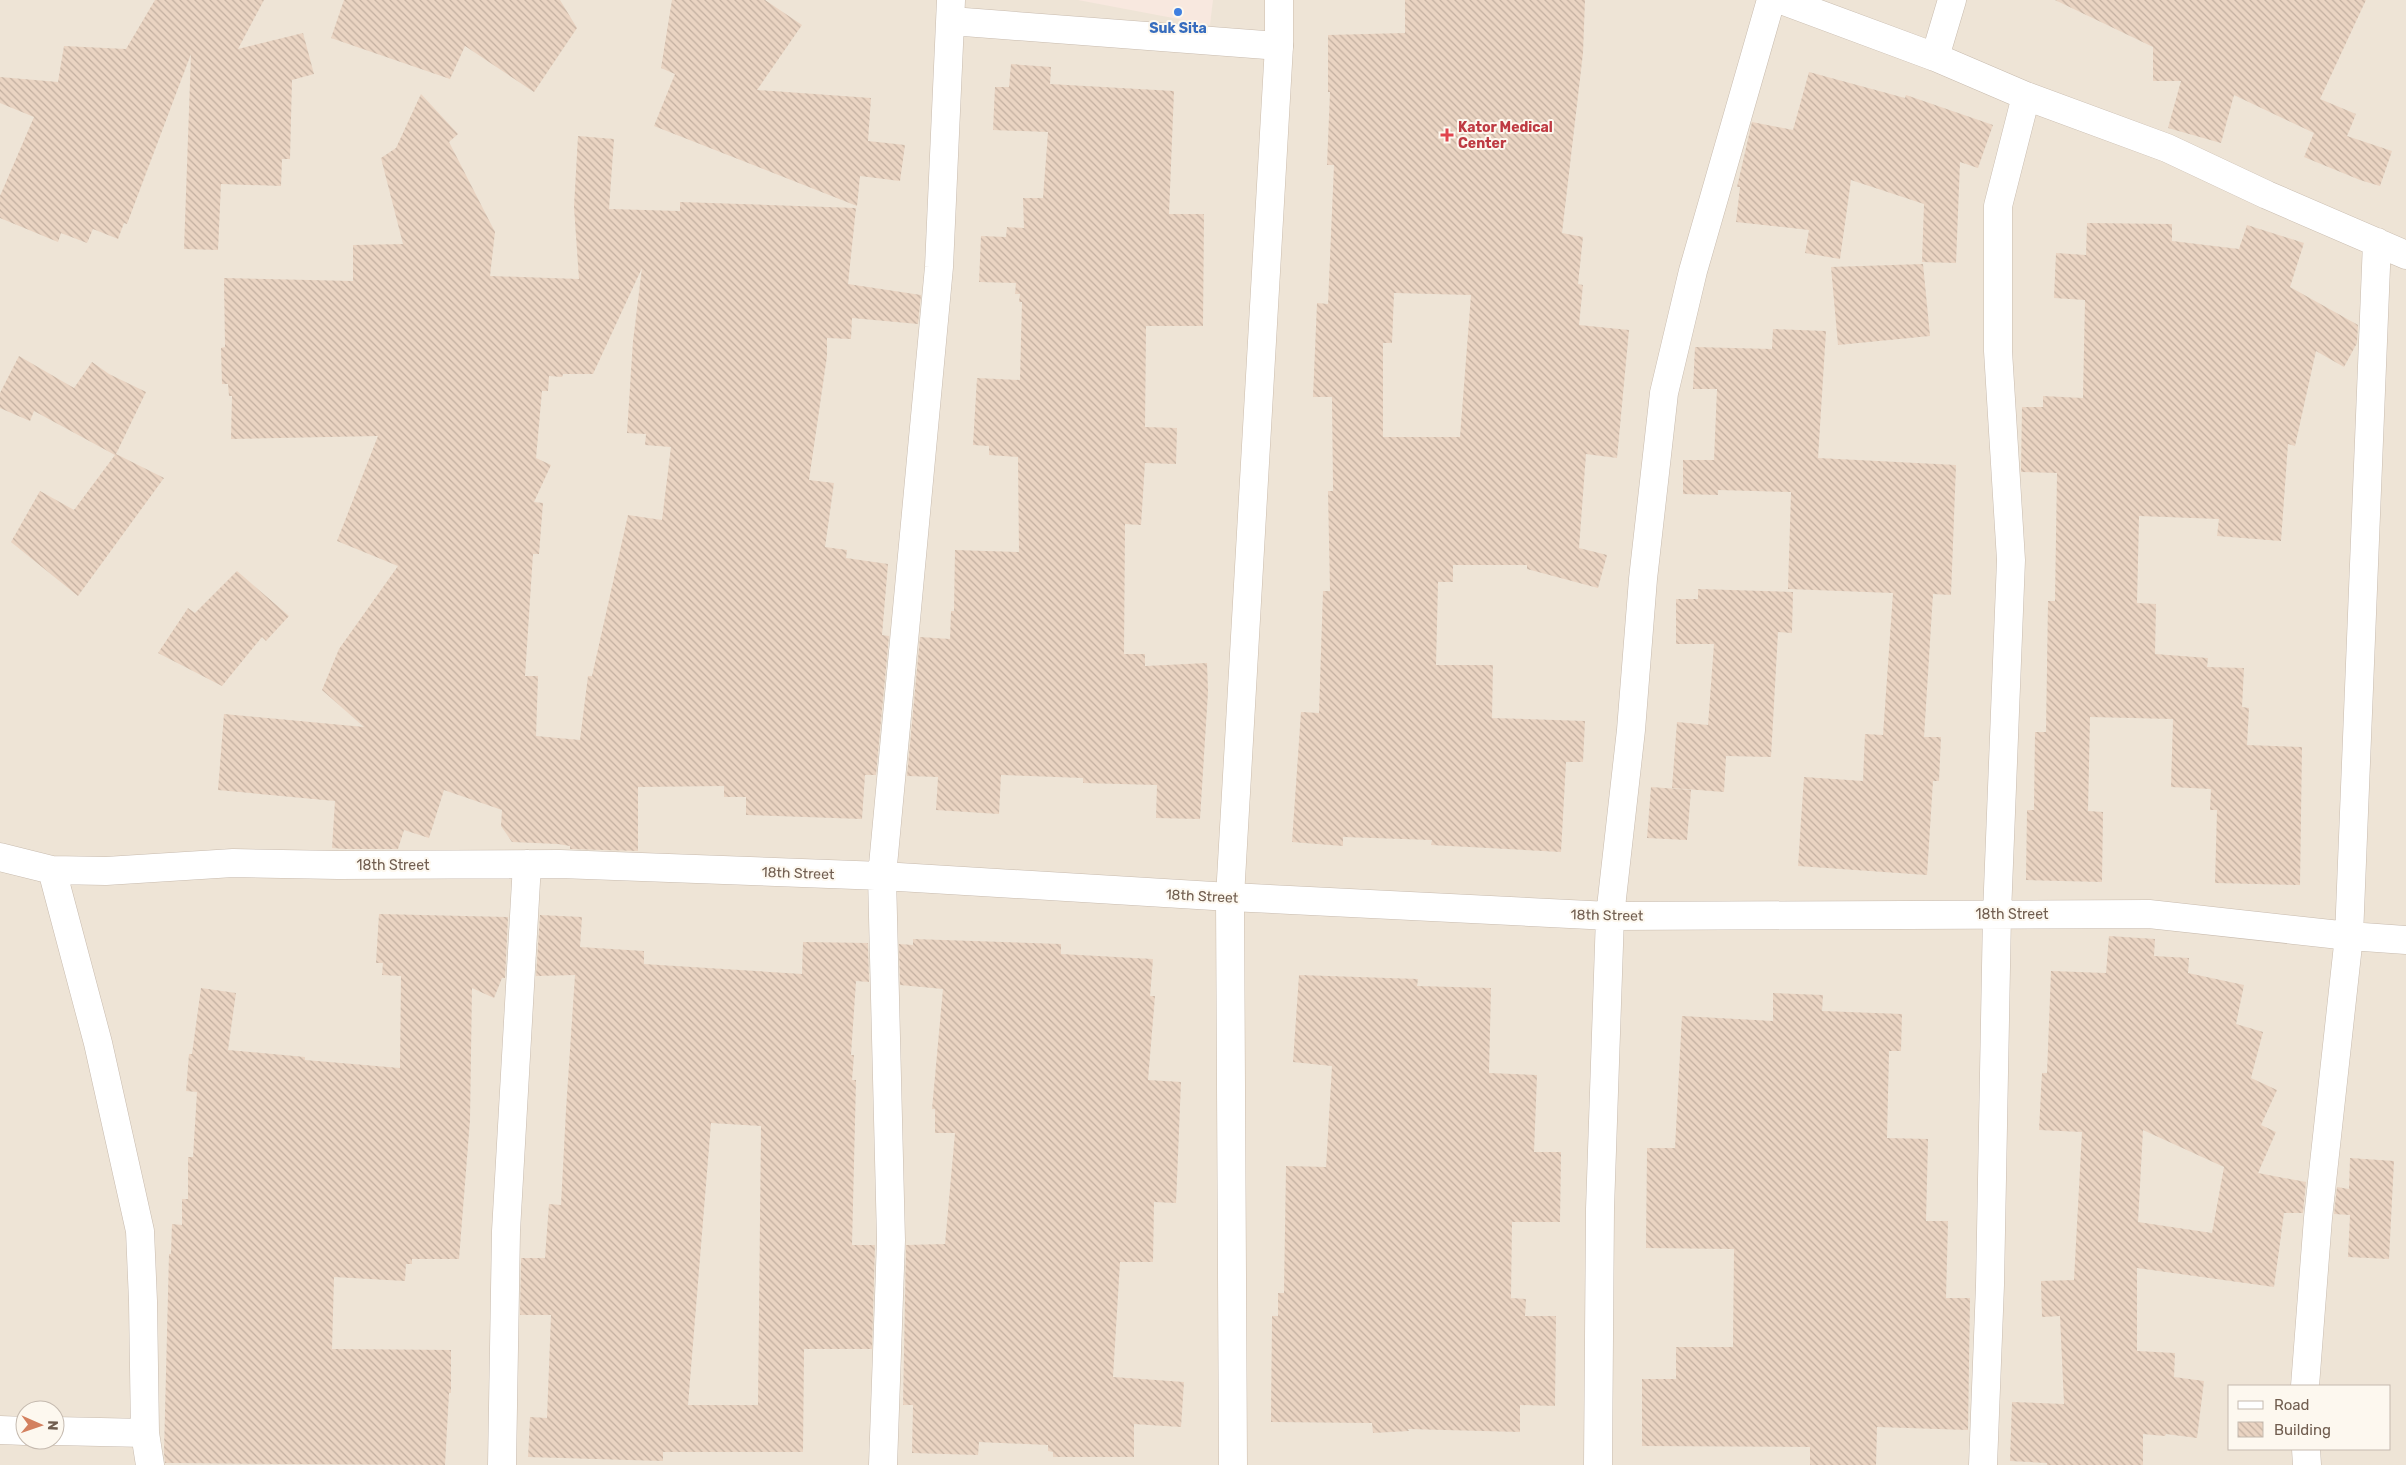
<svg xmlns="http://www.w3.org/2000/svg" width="2406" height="1465" font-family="Rubik,sans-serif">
  <defs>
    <pattern id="building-back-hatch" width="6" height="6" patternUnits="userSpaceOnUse" patternTransform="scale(1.25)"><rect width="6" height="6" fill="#ead4c2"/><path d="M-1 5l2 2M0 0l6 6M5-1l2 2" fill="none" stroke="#c2afa0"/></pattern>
  </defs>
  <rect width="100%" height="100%" fill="#faf4e9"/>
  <!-- residential -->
  <path fill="#eee4d6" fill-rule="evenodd" d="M0 0H2406V1465H0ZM2230 1386H2390V1449H2230ZM25 1410H55V1440H25Z"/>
  <!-- commercial -->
  <path fill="#f8e8df" d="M1078 0H1213L1210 25Z"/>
  <!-- building -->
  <path fill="url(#building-back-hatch)" fill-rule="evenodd" d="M155 0H264L238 49 303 33 314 74 292 80 290 159H282L281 186 221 184 218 250 184 249 191 54 127 224 124 223 118 239 93 229 87 243 61 233 58 242 0 218V196L34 117 0 103V77L58 82 64 46 126 49Z
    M344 0H560L577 28 534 92 465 46 450 79 331 38Z
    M672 0H765L802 25 757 90 871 98 868 141 905 145 900 181 860 176 857 206 654 126 675 74 661 68Z
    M1405 0H1585L1583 53 1562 233 1583 237 1578 284 1583 285 1579 325 1629 330 1617 458 1586 454 1579 548 1607 555 1598 588 1527 569V565H1453V582H1438L1436 665H1493L1492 718 1585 721 1583 762H1566L1561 852 1431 845 1432 840 1343 837V846L1292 842 1301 712 1319 713 1323 591H1330L1328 491H1333L1332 397H1313L1317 303 1328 304 1334 165H1327L1330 92H1328V35L1405 33ZM1394 293 1471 295 1460 437H1383V343H1392Z
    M2055 0H2366L2320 99 2356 114 2347 136 2392 151 2380 186 2360 180 2304 157 2314 133 2234 95 2221 143 2168 128 2181 81H2153V47Z
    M1011 64 1051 67 1050 84 1174 91 1169 214H1204L1203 326H1146L1145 427 1177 428 1176 464 1145 463 1141 525 1125 524 1124 654H1145V666L1207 663 1208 692 1200 819 1156 818 1157 785 1083 783V778L1001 775 999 814 936 810 938 777 907 776 920 637 950 639 951 611H954L955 550 1019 552 1018 457 989 455V446L973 445 977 378 1020 380 1022 302H1019L1020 294H1015L1016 283 979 282 981 236 1006 237 1007 227 1024 228 1023 198H1043L1048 132 993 130 995 87H1009Z
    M1809 72 1905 98 1906 95 1993 125 1978 168 1960 162 1956 263 1922 262 1924 204 1851 180 1840 259 1805 253 1809 230 1736 222 1740 187H1737L1752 122 1793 130Z
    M421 94 458 134 449 142 495 232 490 276 579 279 574 207 578 136 614 139 609 209 680 211V202L856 208 848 284 921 295 918 324 852 318 851 339 827 338V356L809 480 834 483 825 547 847 550 846 558 888 564 882 635 889 636 876 775H865L862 819 746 815V797H724V786L638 787V851L570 849V846L558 844 512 842 501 826 502 810 444 790 429 838 404 830 398 849H345L332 848 335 801 218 790 224 714 364 727 322 690 339 649 398 566 337 541 378 436 231 439 232 396H229L228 384H222L221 348 225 347 224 278 353 281V245L403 244 381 158 396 148ZM642 268 633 341 627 433 646 434 645 445 671 447 662 520 628 515 592 676H588L580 740 536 736 538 676H525L533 554H539L543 503 534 502 551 465 536 458 542 391H548L549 376 562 377 563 374H593Z
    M2087 223 2172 224V241L2239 249 2247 225 2304 243 2290 287 2358 325 2357 343 2344 367 2316 351 2295 446 2288 444 2281 541 2217 536 2219 519 2139 516 2137 603 2156 604 2155 654 2208 658 2207 667 2244 668 2242 707 2249 708 2247 745 2302 747 2300 885 2215 883 2217 810H2210L2211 789 2171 787 2173 719 2090 717 2088 811 2103 812 2102 882 2026 880 2027 810H2034L2035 732H2046L2048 601H2055L2057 473 2021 472 2022 407H2043V396L2083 398 2085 300 2054 298 2056 253 2086 255Z
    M1923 264 1930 336 1838 345 1831 267Z
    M1773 329 1826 331 1818 458 1956 465 1951 595 1933 594 1924 737H1941L1939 781H1933L1927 875 1798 866 1804 777 1863 781 1865 734 1883 735 1893 593 1788 589 1791 492 1718 490V495L1683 494V460H1714L1717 389H1693L1695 347 1772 349Z
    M19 356 74 388 92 362 109 374 146 392 116 454 164 478 78 596 11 542 40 491 74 510 115 455 34 411 30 421 0 408V393Z
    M237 571 289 616 266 641 262 637 222 686 158 653 188 608 195 613Z
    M1698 589 1793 592 1792 633 1778 632 1771 757 1726 756 1724 792 1672 788 1677 722 1708 725 1714 644H1676V599H1698Z
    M1651 787 1691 790 1687 840 1647 838Z
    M379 914 508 917 505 978H502L494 998 472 988 470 1120 459 1259H412V1264H406L405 1281 334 1277 332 1349 451 1350V1393H449L445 1465 165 1463 164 1452 169 1254H171L172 1224 182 1225V1199H188V1157H193L197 1092 186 1091 189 1054H192L201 988 236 993 228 1050 305 1057V1060L400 1068 401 976 382 975 383 963H376Z
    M540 915 582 917 580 947 644 951V964L802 974 803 942 868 943 869 982 856 981 851 1055H854L852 1080H856L852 1245H875L872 1349H804L803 1452H663V1461L528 1457 530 1417 547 1418 551 1315H520L521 1258H545L549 1204 561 1205 566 1110 575 975 536 976ZM711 1123 761 1126 758 1405H688Z
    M2109 936 2155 939 2154 956 2189 958 2188 973 2244 985 2236 1024 2263 1032 2251 1078 2277 1090 2261 1125 2276 1132 2258 1173 2306 1182 2303 1213H2284L2274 1287 2137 1268V1351L2175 1353 2174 1377 2204 1381 2197 1438 2166 1434 2165 1436 2143 1434V1465H2047V1463L2010 1461 2012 1402 2064 1404 2060 1316 2042 1317 2041 1281 2074 1280 2082 1132 2039 1130 2042 1073H2047L2051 971 2106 973ZM2143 1130 2224 1167 2212 1233 2138 1222Z
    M913 939 1061 944V954L1153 959 1150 996H1155L1148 1080 1181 1082 1176 1203 1154 1202 1153 1262H1120L1113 1377 1184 1382 1181 1427 1134 1424V1457H1053V1452L1048 1451V1445L979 1442 978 1455 912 1453 913 1405H903L906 1245 945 1244 955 1133H935V1109H932L943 989 900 985 899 944 913 945Z
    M1299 975 1418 979 1417 986 1491 988 1489 1073 1537 1075 1534 1152H1561L1560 1222H1512L1511 1298 1526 1299 1525 1316H1556L1555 1406 1520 1405V1432L1408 1429 1409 1431 1373 1433 1372 1423 1271 1422 1272 1316H1278V1293H1284L1286 1166 1326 1167 1332 1066 1293 1062Z
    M1773 993 1823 995 1822 1011 1902 1014 1901 1051H1889L1887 1138 1928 1139 1926 1221H1948L1946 1298H1970L1968 1430 1877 1427 1876 1465H1810V1447L1642 1446V1379H1676V1347H1733L1734 1249 1646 1248 1647 1148H1675L1682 1016 1773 1021Z
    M2350 1158 2394 1161 2389 1259 2348 1257 2350 1215 2334 1214 2337 1187 2349 1189Z"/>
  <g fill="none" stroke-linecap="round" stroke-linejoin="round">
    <defs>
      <path id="street" d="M1781 0 1935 57 2026 96 2167 148 2267 195 2406 255
        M951 21 1279 46
        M1935 57 1952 0
        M0 857 52 870 106 871 233 863 338 865 560 864 882 876 1230 897 1610 916 2149 914 2349 936 2406 940
        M52 870 98 1043 140 1231 143 1301 145 1433 150 1465
        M2305 1386 2318 1218 2349 936 2377 242
        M0 1430 25 1431
        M55 1431 145 1433
        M2306 1449 2307 1465
        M502 1465 506 1231 527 864
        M883 1465 891 1240 882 876 939 267 951 0
        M1598 1465 1600 1209 1610 916 1631 730 1643 579 1664 393 1693 271 1771 0
        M1983 1465 1990 1285 1997 914 2011 560 1998 351V206L2026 96"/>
      <path id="secondary" d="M1233 1465 1230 897 1279 46V0"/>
    </defs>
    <!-- street casing -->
    <use href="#street" stroke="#c8bbae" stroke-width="29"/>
    <!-- secondary casing -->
    <use href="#secondary" stroke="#cbbcac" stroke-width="29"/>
    <!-- street -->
    <use href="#street" stroke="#fff" stroke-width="28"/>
    <!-- secondary -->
    <use href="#secondary" stroke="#fff" stroke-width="28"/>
  </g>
  <!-- markers -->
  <circle fill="#3f7fe0" stroke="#fdf8ef" stroke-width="2" cx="1178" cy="12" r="5"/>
  <path fill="#e0444e" stroke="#fdf8ef" stroke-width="2" d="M1444.5 127.5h5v5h5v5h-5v5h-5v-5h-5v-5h5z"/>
  <g text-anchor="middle" stroke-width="4" stroke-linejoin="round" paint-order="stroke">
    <!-- shop labels -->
    <g font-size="14" font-weight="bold" fill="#366cbe" stroke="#fdf8ef">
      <text x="1178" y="33">Suk Sita</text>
    </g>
    <!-- health labels -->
    <g font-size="14" font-weight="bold" fill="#be3a42" stroke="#fdf8ef" text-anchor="start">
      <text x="1458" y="132">Kator Medical<tspan x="1458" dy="16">Center</tspan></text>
    </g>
    <!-- street labels -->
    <g font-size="14" fill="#715e50" stroke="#fdf8ef">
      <text x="393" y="870">18th Street</text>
      <text transform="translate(798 873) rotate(2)" y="5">18th Street</text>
      <text transform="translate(1202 896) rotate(3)" y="5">18th Street</text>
      <text x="2012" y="919">18th Street</text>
      <text transform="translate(1607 915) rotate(1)" y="5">18th Street</text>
    </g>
  </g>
  <!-- legend -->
  <rect x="2228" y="1385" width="162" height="65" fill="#fdf8ef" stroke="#c5baaf"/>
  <rect x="2238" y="1401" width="25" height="8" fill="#ffffff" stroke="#c5baaf"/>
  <text x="2274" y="1410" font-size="15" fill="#715e50">Road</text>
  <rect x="2238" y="1422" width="25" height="15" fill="url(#building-back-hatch)" stroke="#c5baaf"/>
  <text x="2274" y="1435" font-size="15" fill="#715e50">Building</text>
  <!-- north arrow -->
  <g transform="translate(40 1425) rotate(92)"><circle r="24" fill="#fdf8ef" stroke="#c5baaf"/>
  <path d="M0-4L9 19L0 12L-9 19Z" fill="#d3805f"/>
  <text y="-8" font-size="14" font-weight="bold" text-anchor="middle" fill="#715e50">N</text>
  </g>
</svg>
